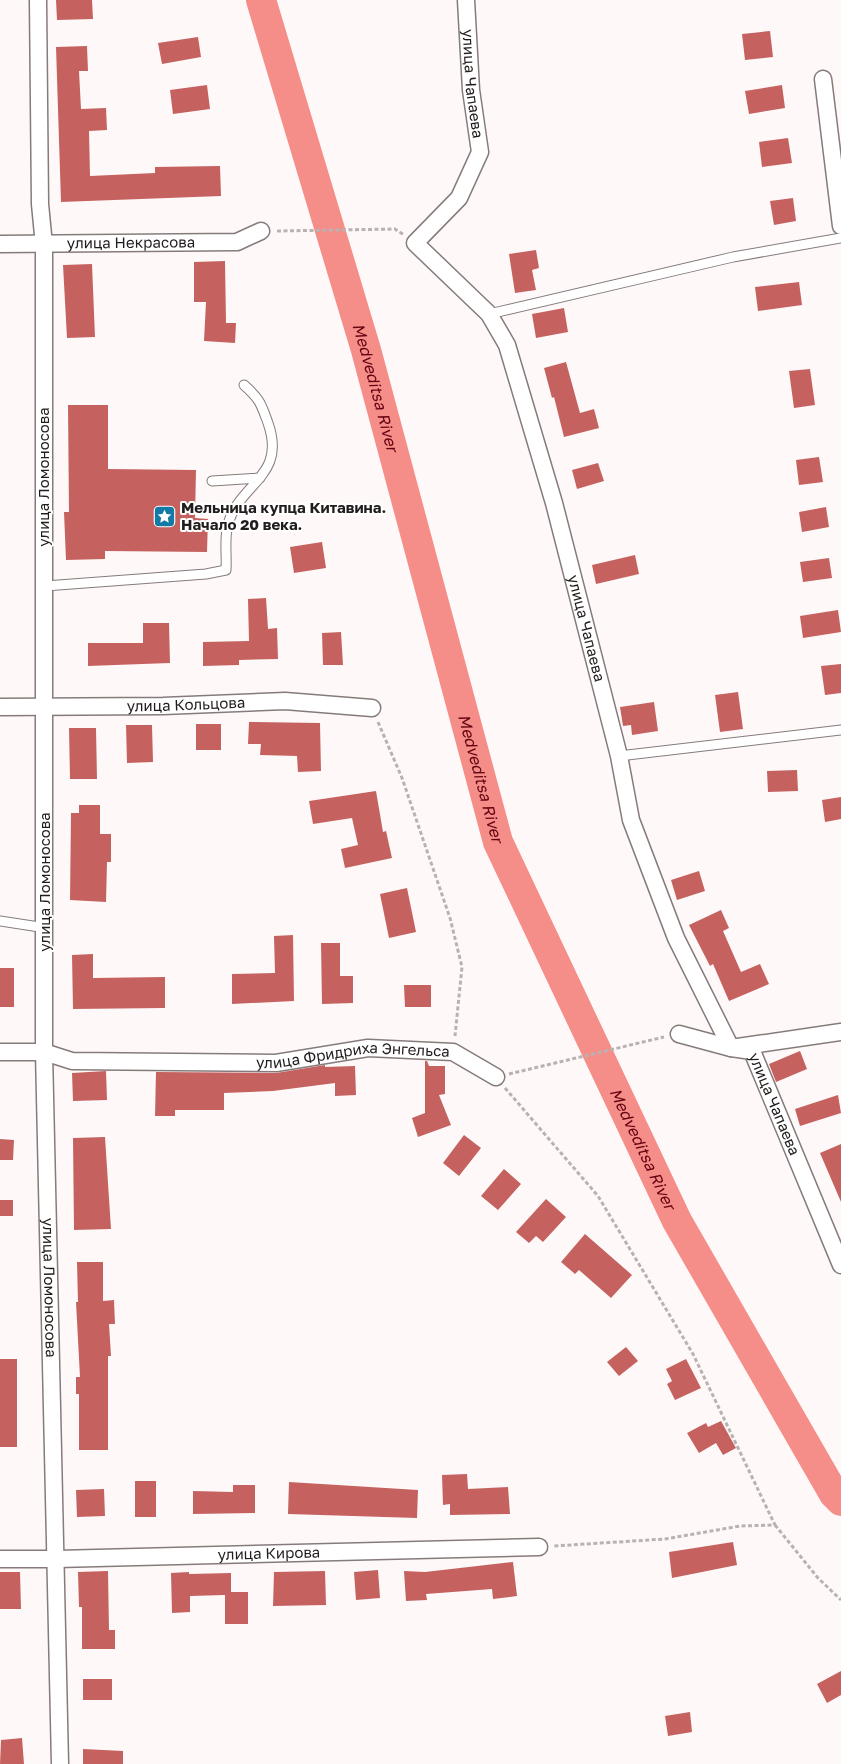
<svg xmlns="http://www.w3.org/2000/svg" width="841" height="1764" font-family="'Golos Text',sans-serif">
  <rect width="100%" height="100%" fill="#fef9f8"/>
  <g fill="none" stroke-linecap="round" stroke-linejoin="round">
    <!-- river -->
    <path stroke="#f58d89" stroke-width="30" id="s1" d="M261 0 366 350 498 842 677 1221 834 1494 841 1501"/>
  </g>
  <!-- building -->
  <path fill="#c56260" d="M56 0H92L93 19 57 20Z
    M770 31 773 57 745 60 742 34Z
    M198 37 201 57 162 64 158 43Z
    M87 46 88 71H79L81 109 106 108 107 130 89 131 90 176 155 173V167L220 166 221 196 61 202 56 47Z
    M207 85 210 109 173 114 170 90Z
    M782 85 785 108 749 114 745 91Z
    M788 138 792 163 762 167 759 142Z
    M793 198 796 221 774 225 770 201Z
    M536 250 539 268 532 270 536 290 515 293 509 254Z
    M225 261 226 323H236L235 343 204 341 206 302H194V262Z
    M92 264 95 337 67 338 63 265Z
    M799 282 802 305 758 311 755 287Z
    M564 308 568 332 536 338 532 314Z
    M566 362 580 413 594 409 599 428 564 437 554 397 552 398 544 368Z
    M810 369 815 405 794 408 789 371Z
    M68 405H108V469L196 470 195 518 208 519 207 552 105 551V559L66 560 64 512H69Z
    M819 457 823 482 799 485 796 460Z
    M598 463 604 481 577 489 572 470Z
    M826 507 829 527 802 532 799 512Z
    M322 542 326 568 294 573 290 547Z
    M635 555 639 574 596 584 592 565Z
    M829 558 832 578 803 582 800 562Z
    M266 598 268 629 277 628 278 659 239 660V665L203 666V642L249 641 248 599Z
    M838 610 841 632 803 638 800 616Z
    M143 623H169L170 663 88 666V643H143Z
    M341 632 343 665H323L322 633Z
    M841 664V693L825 695 821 666Z
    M738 692 743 729 720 732 715 695Z
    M654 702 658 731 632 735 631 725 623 726 620 707Z
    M249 722 320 723 321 771 298 772 297 756 260 755 261 744H248Z
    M196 724H221V750H196Z
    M126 725H152L153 762 127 763Z
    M69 728H96L97 779H70Z
    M797 770 798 791 768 792 767 771Z
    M376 791 383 832 386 831 392 858 345 868 341 849 358 845 352 818 313 824 309 801Z
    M841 797V819L825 822 822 800Z
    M79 805H100V834H111V862H107L106 902 70 900 71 813H79Z
    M699 871 705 891 677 900 671 880Z
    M407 888 416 932 389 938 380 894Z
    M721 910 729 928 723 931 741 972 760 964 769 984 729 1001 713 964 710 966 689 925Z
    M293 935 294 1001 232 1004V974L275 973 274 936Z
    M321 943H340V976H353V1003L322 1004Z
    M93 954V978L165 977V1008L73 1009 72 955Z
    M0 968H14V1007H0Z
    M404 985H431V1007H405Z
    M800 1051 807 1069 776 1082 769 1064Z
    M425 1061H427L429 1066H445V1094L439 1095 451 1125 418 1137 412 1118 425 1113Z
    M325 1065V1067L355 1066 356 1095 335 1096V1083L273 1091 224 1093V1110H175V1116H155L156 1072 276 1073Z
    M106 1071 107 1100 73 1101 72 1073Z
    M838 1095 841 1113 800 1126 795 1109Z
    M464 1135 481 1148 459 1176 443 1163Z
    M105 1137 111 1229 74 1230 73 1138Z
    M0 1139 14 1140 13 1160H0Z
    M841 1144V1202L820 1153Z
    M504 1169 521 1184 498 1210 481 1196Z
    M546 1199 566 1217 543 1242 536 1236 529 1243 516 1232Z
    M0 1200H13V1216H0Z
    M585 1234 632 1275 611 1298 579 1270 575 1274 561 1262Z
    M77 1262H103V1301L114 1300 115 1324H109L111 1356H108V1450H79V1394H76V1377H80L76 1302H78Z
    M626 1347 638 1361 619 1376 607 1362Z
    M0 1359H17V1447H0Z
    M686 1359 701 1388 675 1400 667 1384 672 1381 666 1369Z
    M721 1421 736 1448 723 1455 716 1443 699 1453 687 1433 706 1423 708 1427Z
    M467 1474 468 1489 508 1487 510 1514 450 1515V1504L443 1505 442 1475Z
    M135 1481H156V1517H135Z
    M289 1482 418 1490 417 1518 288 1514Z
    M233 1485H255V1513L193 1514V1491L233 1492Z
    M104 1489 105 1516 77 1517 76 1490Z
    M733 1542 737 1565 672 1578 669 1552Z
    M513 1562 517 1596 493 1599 492 1589 426 1594 427 1600 406 1601 404 1571 425 1572Z
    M378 1570 380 1598 356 1600 354 1572Z
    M108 1571 109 1630H115V1649H82V1607H79L78 1572Z
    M325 1571 326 1605 273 1606 274 1572Z
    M0 1572H20L21 1609H0Z
    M189 1572V1574L231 1573V1592H248V1624H225V1595L190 1596V1612L172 1613 171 1573Z
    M841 1671V1695L827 1703 817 1684Z
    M83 1679H112V1700H83Z
    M690 1712 692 1732 668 1736 665 1716Z
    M22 1738 24 1764H0L1 1740Z
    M83 1749 123 1751V1764H83Z"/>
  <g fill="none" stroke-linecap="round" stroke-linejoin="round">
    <defs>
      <path id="lane" d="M489 314 733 257 841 238
        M212 481 260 478
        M45 586 206 574 226 570C227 556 224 537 228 524 240 482 287 477 268 423 261 404 260 399 244 385
        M619 756 841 730
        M0 921 46 928"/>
      <g id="street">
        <path id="s2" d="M38 0 40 204 44 245V1052L60 1764"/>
        <path id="s3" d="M466 0 471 90 480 152 459 198 415 243 489 314 507 345 554 503 619 756 631 820 676 938 731 1048 752 1051 841 1265"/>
        <path d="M823 79 841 226"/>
        <path id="s4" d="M0 244 237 242 261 231"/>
        <path id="s5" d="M0 707 163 706 285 701 372 708"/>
        <path d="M679 1034 731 1048 841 1032"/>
        <path id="s6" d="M0 1052H44L72 1061 276 1063 368 1048 453 1052 496 1077"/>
        <path id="s7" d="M0 1559H57L539 1547"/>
      </g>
    </defs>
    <!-- lane casing -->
    <use href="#lane" stroke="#867b7b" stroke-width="11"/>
    <!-- street casing -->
    <use href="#street" stroke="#867b7b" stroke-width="19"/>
    <!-- path -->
    <path stroke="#b8b3b2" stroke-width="3" stroke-dasharray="4 2.5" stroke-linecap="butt" d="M277 231 395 229 404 235
      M378 722 402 778 450 918 462 967 455 1036
      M509 1074 664 1037
      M505 1088 598 1196 693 1354 775 1525 740 1526 665 1539 554 1546
      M775 1525 818 1578 841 1600"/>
    <!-- lane -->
    <use href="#lane" stroke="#fff" stroke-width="9"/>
    <!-- street -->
    <use href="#street" stroke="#fff" stroke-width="16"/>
  </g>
  <!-- icons -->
  <defs>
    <symbol id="sight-square" viewBox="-11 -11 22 22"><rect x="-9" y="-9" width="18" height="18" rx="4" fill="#127aa5" stroke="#fff"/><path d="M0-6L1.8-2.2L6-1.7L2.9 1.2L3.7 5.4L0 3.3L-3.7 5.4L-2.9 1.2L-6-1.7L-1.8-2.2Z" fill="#fff"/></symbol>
  </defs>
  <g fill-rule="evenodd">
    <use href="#sight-square" x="152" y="504" width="25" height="25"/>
  </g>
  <g text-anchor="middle" stroke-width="4" stroke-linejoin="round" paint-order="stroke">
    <!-- street labels -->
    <g font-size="15" fill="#221d1d" stroke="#fff">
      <text dy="5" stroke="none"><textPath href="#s3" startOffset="84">улица Чапаева</textPath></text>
      <text dy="5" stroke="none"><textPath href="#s4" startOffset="131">улица Некрасова</textPath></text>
      <text transform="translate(44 477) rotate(-90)" y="5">улица Ломоносова</text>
      <text dy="5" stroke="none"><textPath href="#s3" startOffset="699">улица Чапаева</textPath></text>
      <text dy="5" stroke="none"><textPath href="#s5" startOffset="186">улица Кольцова</textPath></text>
      <text transform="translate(45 882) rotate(-90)" y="5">улица Ломоносова</text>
      <text dy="5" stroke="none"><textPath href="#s6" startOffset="355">улица Фридриха Энгельса</textPath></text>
      <text dy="5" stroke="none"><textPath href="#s3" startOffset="1224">улица Чапаева</textPath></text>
      <text dy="5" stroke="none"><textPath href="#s2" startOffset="1288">улица Ломоносова</textPath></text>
      <text dy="5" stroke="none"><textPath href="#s7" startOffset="269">улица Кирова</textPath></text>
    </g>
    <!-- poi labels -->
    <g font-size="15" font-weight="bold" fill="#221d1d" stroke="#fff" text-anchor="start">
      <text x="181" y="513">Мельница купца Китавина.<tspan x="181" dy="17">Начало 20 века.</tspan></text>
    </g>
    <!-- water labels -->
    <g font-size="16" font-style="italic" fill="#640311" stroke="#fff">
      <text dy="6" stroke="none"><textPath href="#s1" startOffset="404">Medveditsa River</textPath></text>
      <text dy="6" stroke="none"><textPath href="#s1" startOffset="809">Medveditsa River</textPath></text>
      <text dy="6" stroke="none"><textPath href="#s1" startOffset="1214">Medveditsa River</textPath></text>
    </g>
  </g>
</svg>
